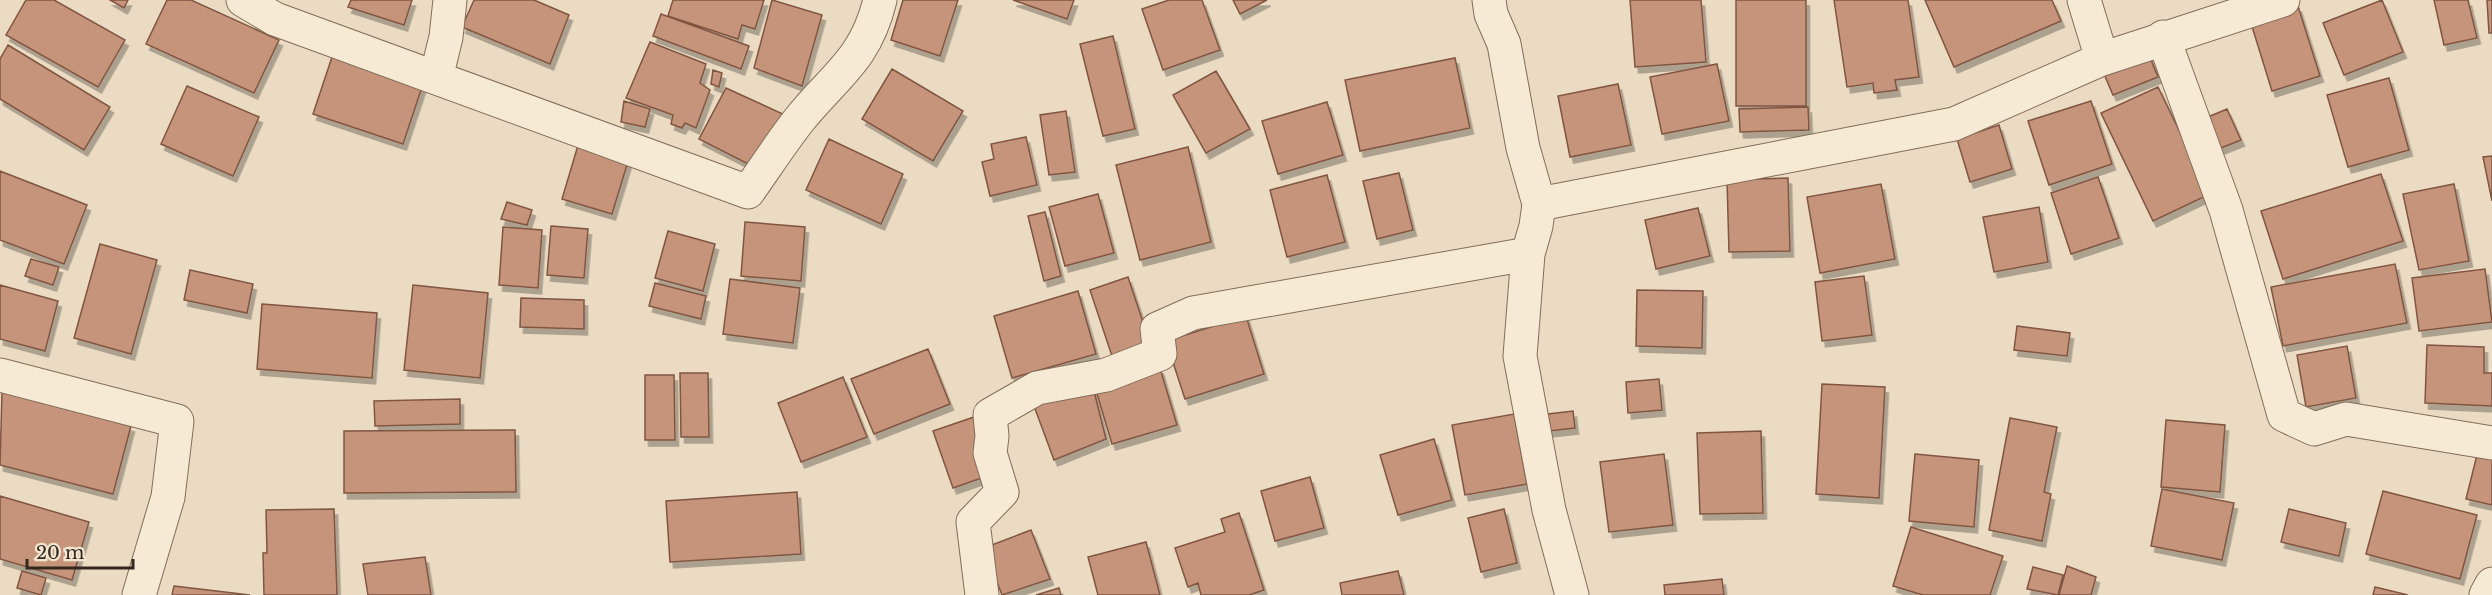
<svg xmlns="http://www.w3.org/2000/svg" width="2492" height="595" font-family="'Libre Baskerville',serif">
  <defs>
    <filter id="shadow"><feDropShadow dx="3.5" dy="6" stdDeviation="0" flood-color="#0004"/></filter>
  </defs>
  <rect width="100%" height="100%" fill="#ebdbc2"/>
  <!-- building -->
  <path fill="#c6947a" stroke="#805642" stroke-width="1.5" filter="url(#shadow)" d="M26 0H54L125 40 98 87 6 35Z
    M110 0H128L124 8Z
    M167 0H191L279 40 254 93 146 44Z
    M351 0H412L404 25 348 7Z
    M474 0H534L569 15 550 64 462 27Z
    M673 0H764L755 29 742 25 738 39 668 16Z
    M772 0 822 15 802 86 754 68Z
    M903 0H958L940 56 891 40Z
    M1013 0H1074L1067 19Z
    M1169 0H1202L1220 50 1163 70 1142 9Z
    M1233 0H1267L1240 14Z
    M1630 0H1701L1706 62 1635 67Z
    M1736 0H1806V106H1736Z
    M1834 0H1908L1919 77 1895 80 1897 90 1874 93 1873 83 1847 87Z
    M1925 0H2052L2061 21 1954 67Z
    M2382 0 2403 52 2344 75 2323 23Z
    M2434 0H2468L2477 38 2444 45Z
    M2487 0H2492V33H2489Z
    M2298 6 2320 76 2272 91 2250 20Z
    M661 14 749 46 741 69 653 36Z
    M1113 36 1135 129 1103 136 1080 44Z
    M650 42 706 64 700 83 710 90 696 128 685 123 682 128 671 124 673 115 626 98Z
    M8 45 110 107 84 150 0 99V59Z
    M333 54 423 84 403 144 313 114Z
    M2149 55 2158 77 2113 95 2104 74Z
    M1455 58 1470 128 1360 151 1345 80Z
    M1717 64 1729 121 1662 134 1650 77Z
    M892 69 963 111 933 161 862 119Z
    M713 70 722 73 719 87 711 84Z
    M1216 71 1250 129 1206 153 1173 95Z
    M2389 78 2409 150 2348 167 2327 95Z
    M1618 84 1631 145 1570 157 1558 96Z
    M187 86 259 117 233 176 161 144Z
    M2158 87 2210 194 2153 221 2101 113Z
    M726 88 785 115 758 169 699 139Z
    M624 101 650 109 645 127 621 122Z
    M2091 101 2112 164 2049 185 2028 121Z
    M1327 102 1343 155 1278 174 1262 121Z
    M1808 107 1809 130 1740 132 1739 109Z
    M2227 109 2241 140 2221 148 2208 117Z
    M1066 111 1075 172 1049 175 1040 115Z
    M1999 125 2012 169 1970 182 1957 139Z
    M1026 137 1037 185 990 196 982 162 994 159 991 144Z
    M829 139 903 174 881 224 806 190Z
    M579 142 629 158 612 214 562 199Z
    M1188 147 1211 242 1140 260 1116 165Z
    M2492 156V201L2483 157Z
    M0 171 87 205 64 264 0 240Z
    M1399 173 1413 230 1377 239 1363 181Z
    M2381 174 2403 241 2283 279 2261 211Z
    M1327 175 1345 242 1287 257 1270 190Z
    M2098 177 2119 238 2071 254 2051 193Z
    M1788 178 1790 251 1729 252 1727 180Z
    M1881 184 1895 259 1820 273 1807 197Z
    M2454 184 2469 261 2419 270 2403 194Z
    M1098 194 1114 253 1065 266 1049 207Z
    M507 202 532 210 527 225 501 219Z
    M2039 207 2048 262 1994 272 1983 217Z
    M1698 208 1710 256 1656 269 1645 220Z
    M1045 212 1061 276 1044 281 1028 216Z
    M745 222 805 227 801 281 741 276Z
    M551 226 588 229 584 278 547 275Z
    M503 227 542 230 538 288 499 285Z
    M668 231 715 244 703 291 655 278Z
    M100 244 157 260 131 354 74 338Z
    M31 259 59 267 53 285 25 276Z
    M2395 264 2407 323 2283 346 2271 287Z
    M2485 269 2492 322 2419 331 2412 278Z
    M190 270 253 284 247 313 184 300Z
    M1864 276 1872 335 1822 341 1815 282Z
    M1128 277 1153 352 1115 365 1090 290Z
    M730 279 800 288 793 343 723 334Z
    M655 283 706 296 701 319 649 306Z
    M0 285 58 301 45 351 0 339Z
    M413 285 488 293 480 378 404 370Z
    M1637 290 1703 291 1702 348 1636 346Z
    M1078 291 1096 354 1012 378 994 316Z
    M521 298 584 300V329L520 327Z
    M262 304 377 313 372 378 257 369Z
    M1246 316 1264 374 1185 399 1166 341Z
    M2017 326 2070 333 2067 356 2014 350Z
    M2427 345 2484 347V373H2492V406L2425 403Z
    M2347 346 2356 398 2306 407 2297 355Z
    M928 349 950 404 874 434 851 379Z
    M1160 368 1177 425 1112 444 1095 387Z
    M680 373H708L709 437H681Z
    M645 375H674L675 440H645Z
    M843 377 867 437 801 462 778 403Z
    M1659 379 1662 410 1628 413 1626 382Z
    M1822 384 1885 387 1879 498 1816 494Z
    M1093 387 1106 439 1054 460 1034 406Z
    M2 392 131 426 113 494 0 465Z
    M460 399V424L375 426 374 401Z
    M1573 411 1575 428 1549 431 1548 414Z
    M1514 414 1527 484 1465 495 1452 425Z
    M974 417 993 474 953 488 933 431Z
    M2010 418 2057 427 2044 492 2051 494 2042 541 1989 530Z
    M2166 420 2225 425 2220 492 2161 487Z
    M515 430 516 492 344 493V431Z
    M1761 431 1763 513 1700 514 1697 433Z
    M1434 439 1452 500 1398 515 1380 455Z
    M2478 451 2492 454V505L2466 499Z
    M1664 454 1673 525 1609 532 1600 462Z
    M1915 454 1979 460 1974 527 1909 521Z
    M1310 477 1324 528 1275 541 1261 491Z
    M2162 489 2234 503 2222 560 2151 546Z
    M2383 491 2477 515 2460 579 2366 554Z
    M797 492 801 554 670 562 666 501Z
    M0 496 89 522 72 580 0 559Z
    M334 509 337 595H264L263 553H267L266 510Z
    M1504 509 1517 563 1481 572 1468 518Z
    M2289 509 2346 523 2339 556 2281 542Z
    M1239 513 1264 590 1249 595H1201L1198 583 1188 587 1175 548 1225 532 1221 519Z
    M1911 527 2003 556 1990 595H1923L1893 586Z
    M1031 530 1050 579 1002 595 984 548Z
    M1146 542 1160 595H1098L1088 557Z
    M425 557 431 595H368L363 564Z
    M2067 566 2096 577 2091 595H2059Z
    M2033 567 2063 575 2058 595 2027 589Z
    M22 571 46 578 41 595 17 588Z
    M1398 571 1404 595H1342L1340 583Z
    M1722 579 1724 595H1665L1664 585Z
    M174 586 250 595H172Z
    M2375 587 2408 595H2373Z
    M1059 588 1061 595H1036Z"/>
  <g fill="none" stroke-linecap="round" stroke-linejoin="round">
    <defs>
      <path id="street" d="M243 0 275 19 748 192C765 168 781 143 799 120 835 75 865 61 880 0
        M1489 0 1491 14 1504 44 1523 148 1539 204 1536 226 1528 254 1520 356 1549 510 1572 595
        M2084 0 2102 59
        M2163 37 2226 210 2284 415 2314 429 2346 419 2492 443
        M436 78 446 37 450 0
        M1539 204 1954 124 2102 59 2283 0
        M0 375 177 421 168 497 139 595
        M982 595 973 522 1002 492 990 453 992 436 990 415 1037 388 1106 375 1160 354 1157 329 1193 313 1528 254
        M2486 595 2492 584"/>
    </defs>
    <!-- street casing -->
    <use href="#street" stroke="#836d5a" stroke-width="35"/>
    <!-- street -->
    <use href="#street" stroke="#f6ead4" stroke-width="33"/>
  </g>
  <!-- scale -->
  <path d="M27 559v9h106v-9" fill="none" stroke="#34271e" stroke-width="3"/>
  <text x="36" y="559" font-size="18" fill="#34271e" stroke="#f3e6d1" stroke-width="4.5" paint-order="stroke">20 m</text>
</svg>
